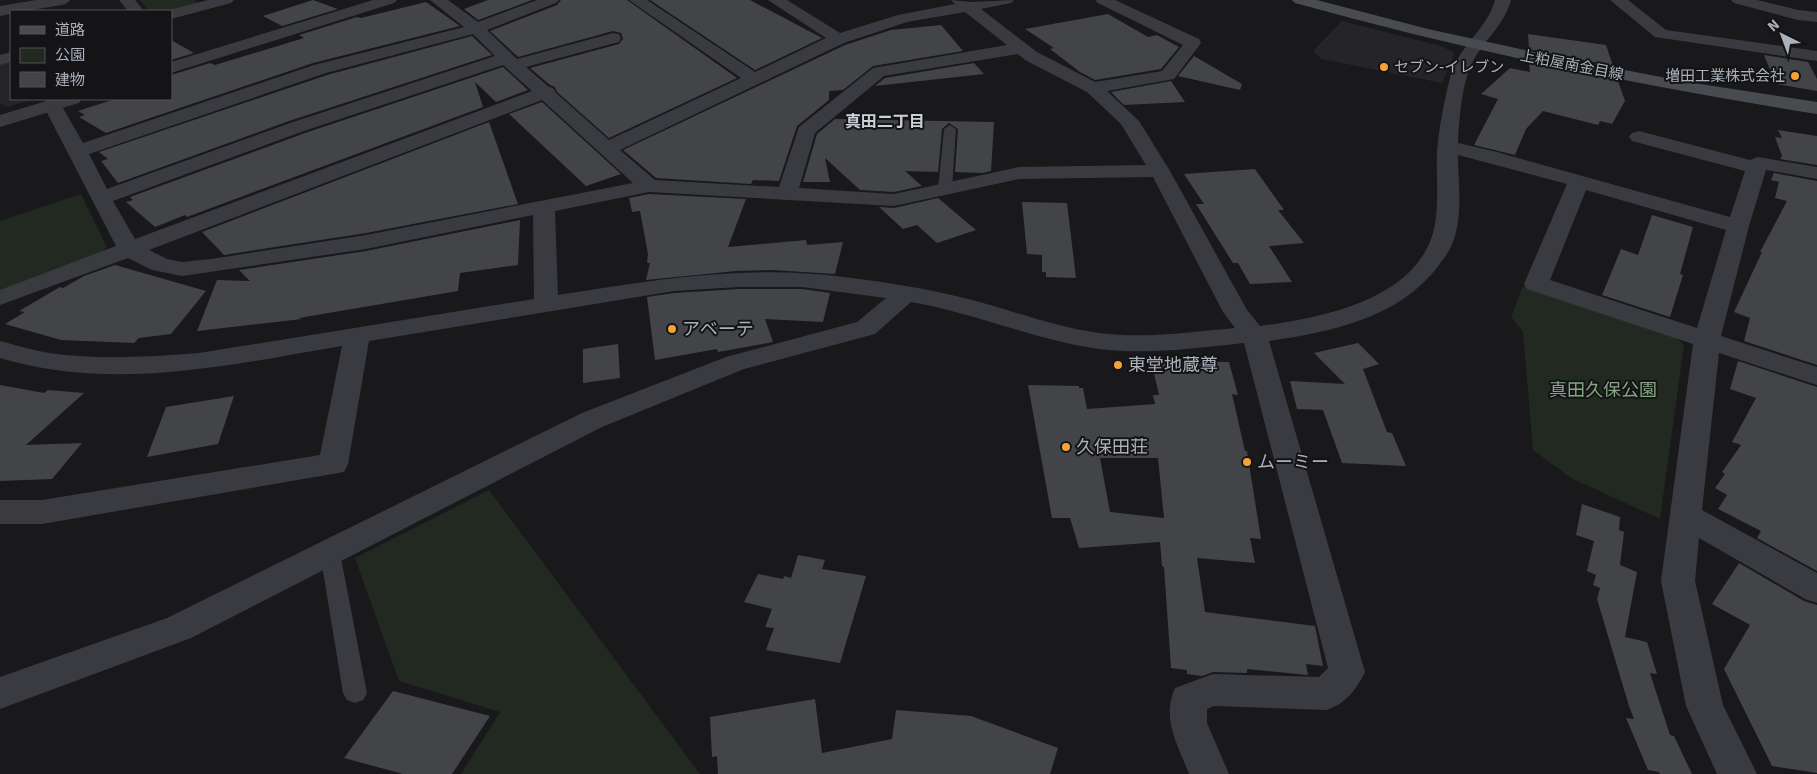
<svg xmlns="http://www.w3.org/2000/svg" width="1817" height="774" font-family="Signika,'Noto Sans JP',sans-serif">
  <rect width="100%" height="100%" fill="#19191b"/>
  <!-- built -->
  <path fill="#252528" d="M1342 21 1441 46 1455 53 1442 83 1321 59 1313 51Z
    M11 60V99H35L6 107 0 103V63Z"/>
  <!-- green -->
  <path fill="#212921" d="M140 0H194L199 4 170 11H148Z
    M81 194 107 247 101 253 0 291V221Z
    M1523 286 1661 331 1675 337 1684 345 1660 519 1571 478 1533 450 1523 332 1511 317Z
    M489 490 700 774H461L500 712 399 681 355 558Z"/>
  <!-- building -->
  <path fill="#434448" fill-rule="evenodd" d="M313 0 338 9 282 26 263 16Z
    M488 0H532L478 20 464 9Z
    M561 0H627L737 78 609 138 557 92 555 87 550 85 530 68 619 44 623 39 621 33 613 31 518 57 490 31 557 5Z
    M650 0H750L822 38 755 70Z
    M426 2 460 26 313 63 106 133 79 117 85 115 78 111 115 99H171V75L210 63 215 65 304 38 299 35 357 17 361 18Z
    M1108 14 1148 37 1157 35 1179 47 1161 69 1095 80 1080 72 1050 49 1054 48 1025 29Z
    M941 25 963 51 873 66 843 90 829 91V100L797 126 779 181 753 180 751 184 656 178 623 150 845 45 891 30Z
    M1528 34 1606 45 1613 66 1529 49Z
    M472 36 492 55 289 121 118 183 101 161 108 159 99 152 327 75Z
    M171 40 194 53 171 60Z
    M1764 55 1808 62 1817 79V91L1776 84Z
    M1194 56 1242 84 1240 90 1178 76Z
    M1529 62 1618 81 1625 101 1612 124 1600 121 1598 125 1543 111 1526 129 1515 155 1474 145 1498 99 1481 94 1510 68 1530 72Z
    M974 63 984 74 875 86 885 78Z
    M503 67 528 90 496 102 475 82 483 107 187 217 185 215 155 227 126 202 133 200 130 197 305 133Z
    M1171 81 1185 102 1124 105 1111 92Z
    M542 102 621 174 586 186 509 114Z
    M835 119 994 122 991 171 982 173 955 172 958 129 949 123 942 129 938 172 905 171 922 186 894 192 860 190 825 158 830 182H803L817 134Z
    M489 122 518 204 366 233 224 255 202 232Z
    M1778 130 1817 136V165L1780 159 1782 156 1775 137 1782 138Z
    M1255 169 1284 210H1278L1304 243 1269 246 1292 282 1250 284 1238 263H1233L1196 204H1204L1184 174Z
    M1774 173 1817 181V365L1744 341 1750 318 1734 312 1762 252H1760L1787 201 1775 198 1779 182 1771 180Z
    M649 194 746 199 728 247 806 240 807 245 843 242 835 274 772 270 736 271 646 280 650 263H647L648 254 640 211 632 212 629 198Z
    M938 198 976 230 937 243 917 225 903 229 879 207 894 208Z
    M1022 202 1067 203 1076 278 1046 277V272H1042V255L1027 254Z
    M1652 215 1693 227 1680 274 1683 275 1670 317 1602 295 1621 249 1638 255Z
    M520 220 518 265 460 273 458 291 299 318 302 319 197 331 217 280 250 281 239 270 366 251Z
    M115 265 206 291 171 334 139 338 134 343 61 340 5 324 25 312 19 311 60 287 63 288 84 276Z
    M739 289H802L830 293 823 322 765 319 773 342 718 352 717 349 655 360 647 297 674 293Z
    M1358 343 1379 364 1363 369 1387 432 1392 433 1406 466 1342 463 1323 410 1297 409 1290 381 1345 384 1314 353Z
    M618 344 620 378 583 383V349Z
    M1151 361 1229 362 1238 395 1232 394 1245 451H1247L1261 539 1250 538 1255 563 1197 558 1205 612 1315 626 1323 666 1306 664 1308 675 1247 669V673L1213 672 1202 676 1187 674V670L1171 668 1164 567 1162 566 1160 542 1079 548 1070 518H1052L1028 385 1079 386V388H1083L1087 409 1155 404 1153 395H1159ZM1100 458H1158L1164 518 1110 512Z
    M1738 361 1817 387V571L1757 538 1761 531 1718 509 1727 495 1715 488 1725 474 1722 472 1741 445 1732 442 1756 398 1730 389Z
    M0 385 44 393 48 390 84 393 26 445 82 443 52 479 0 481Z
    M234 396 218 444 147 457 166 407Z
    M1582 504 1620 517 1619 530 1624 532 1620 565 1637 572 1625 637 1647 642 1657 674 1650 673 1670 735 1674 736 1692 774H1660L1659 772 1648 770 1626 718 1634 719 1629 706 1597 599 1600 588 1593 585 1596 575 1587 571 1594 541 1576 535Z
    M798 555 825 560 822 569 866 576 840 663 766 650 774 628 765 627 772 609 744 602 758 574 783 579 784 576 791 578Z
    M1739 563 1804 601 1817 605V773L1772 766 1724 669 1750 625 1712 604Z
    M393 691 490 716 452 774H403L344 758Z
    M815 699 822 753 892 739 896 710 971 716 1058 748 1050 774H718L717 756 712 757 710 717Z"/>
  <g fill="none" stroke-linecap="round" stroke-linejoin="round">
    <!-- service -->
    <path fill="#3a3b40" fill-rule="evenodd" d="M950 125 956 129 952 189 945 193 938 189 944 129Z
      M330 545 337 547 340 553 367 693 363 700 355 703 347 700 343 693 320 553 323 547Z"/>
    <!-- minor -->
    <path fill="#3a3b40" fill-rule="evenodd" d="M36 0H70L67 3 62 5 25 11H11V14L0 16V6Z
      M119 0H135L144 11H128Z
      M208 0H234L231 3 171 19V11H165Z
      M430 0H448L478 22 537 0H559L556 3 487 30 517 59 613 33 619 34 621 38 619 42 526 67 549 87 553 88 556 93 609 140 741 78 629 0H647L755 72 826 38 768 0H787L840 33 898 15 955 4 951 0 971 2 1014 0 1011 3 981 9 1037 52 1095 82 1162 71 1183 45 1098 3 1095 0H1115L1199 39 1201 43 1174 79 1107 91 1139 121 1170 171 1247 310 1260 326C1322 318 1422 299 1435 224 1439 201 1436 176 1437 152 1439 127 1444 102 1450 78 1457 47 1487 30 1495 0H1511C1505 24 1486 38 1474 59 1462 80 1459 119 1458 143L1493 151 1730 217 1745 171 1632 141 1629 137 1632 133 1639 131 1750 160 1758 157 1817 167V179L1766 170 1749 226 1721 336 1817 367V385L1719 353 1702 510 1817 573V603L1805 599 1699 538 1695 581 1723 705 1757 774H1717L1686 706 1661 581 1693 344 1527 289 1524 284 1567 184 1458 155C1458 182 1463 212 1454 239 1451 249 1445 257 1439 265 1400 318 1331 332 1269 341L1365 672C1357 689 1345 704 1327 710L1214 706 1207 709V723L1229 774H1189C1178 745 1161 719 1175 688L1213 674 1319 677 1328 668 1244 343C1197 348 1146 355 1099 349 1035 340 975 313 911 302L875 334 744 369 602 427 191 638 0 709V677L167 618 582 413 726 357 857 322 886 298 802 287H739L674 291 369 341 348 464 344 472 42 524H0V500H42L320 455 342 346C229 365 113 392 0 358V341C16 345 32 350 49 353 99 360 149 357 199 353L534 299 533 215 366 249 182 276 152 270 128 258 0 305V290L116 246 43 105 45 101 52 99 59 101 83 143 314 65 464 27ZM965 12 1007 45 873 68 799 127 779 187 655 180 620 150 844 43 907 22ZM473 34 495 56 290 123 107 189 89 154 326 73ZM1018 54 1025 60 1087 92 1121 124 1146 165 1019 167 894 194 799 188 815 133 884 76ZM503 65 532 91 135 239 113 201 304 131ZM542 100 633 183 366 235 211 259 182 262 167 259 149 250ZM1153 177 1223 312 1235 328C1191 332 1144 339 1099 333 1053 327 1009 309 964 298 925 288 884 282 844 277 748 264 653 280 558 295L555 211 649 192 894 206 1019 179ZM1586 190 1726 230 1697 328 1550 280Z
      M1610 0H1628L1666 30 1817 51V61L1655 37Z
      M1731 0H1757L1798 10 1817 12V22L1798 20 1734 3Z
      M11 52V62L0 65V55Z"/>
    <!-- tertiary -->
    <path fill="#3a3b40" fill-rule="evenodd" d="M373 0H397L394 3 171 73V62Z
      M53 99H81L79 103 0 127V115Z"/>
    <!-- secondary -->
    <path fill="#484b50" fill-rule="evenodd" d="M1292 0H1317L1428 29 1557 57 1687 82 1817 102V114C1641 86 1467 51 1295 3Z"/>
  </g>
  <!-- markers -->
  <g fill="#f3a239" stroke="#141416" stroke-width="2">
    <circle cx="1384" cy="67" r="5"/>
    <circle cx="1795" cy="76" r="5"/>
    <circle cx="672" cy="329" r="5"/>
    <circle cx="1118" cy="365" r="5"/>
    <circle cx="1066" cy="447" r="5"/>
    <circle cx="1247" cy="462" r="5"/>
  </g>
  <g text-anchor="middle" stroke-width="4" stroke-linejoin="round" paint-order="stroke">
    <!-- far-street labels -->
    <g font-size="15" fill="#abb1bb" stroke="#141416">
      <text transform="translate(1572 65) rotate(11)" y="5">上粕屋南金目線</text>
    </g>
    <!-- far-poi labels -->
    <g font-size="15" fill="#abb1bb" stroke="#141416" text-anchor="start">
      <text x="1394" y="72">セブン-イレブン</text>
      <text x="1785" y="81" text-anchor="end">増田工業株式会社</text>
    </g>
    <!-- far-neighbourhood labels -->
    <g font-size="16" font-weight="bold" fill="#ccd0d7" stroke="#141416">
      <text x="885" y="127">真田二丁目</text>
    </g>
    <!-- poi labels -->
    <g font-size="18" fill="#abb1bb" stroke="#141416" text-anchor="start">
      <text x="682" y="335">アベーテ</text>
      <text x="1128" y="371">東堂地蔵尊</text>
      <text x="1076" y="453">久保田荘</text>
      <text x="1257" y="468">ムーミー</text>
    </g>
    <!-- park labels -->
    <g font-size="18" fill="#84a682" stroke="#141416">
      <text x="1603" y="396">真田久保公園</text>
    </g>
  </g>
  <!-- legend -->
  <rect x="10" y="10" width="162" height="90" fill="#141416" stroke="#505358"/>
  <rect x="20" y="26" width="25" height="8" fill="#484b50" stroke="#505358"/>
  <text x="55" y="35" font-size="15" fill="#abb1bb">道路</text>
  <rect x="20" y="48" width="25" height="15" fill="#212921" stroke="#505358"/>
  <text x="55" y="60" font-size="15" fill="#abb1bb">公園</text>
  <rect x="20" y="72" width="25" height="15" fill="#434448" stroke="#505358"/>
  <text x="55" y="85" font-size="15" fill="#abb1bb">建物</text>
  <!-- north arrow -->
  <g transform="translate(1782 35) rotate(318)" stroke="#141416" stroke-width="4" paint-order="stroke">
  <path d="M0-4L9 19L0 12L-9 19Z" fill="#abb1bb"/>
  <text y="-8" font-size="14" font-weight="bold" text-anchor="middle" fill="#abb1bb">N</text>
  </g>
</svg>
